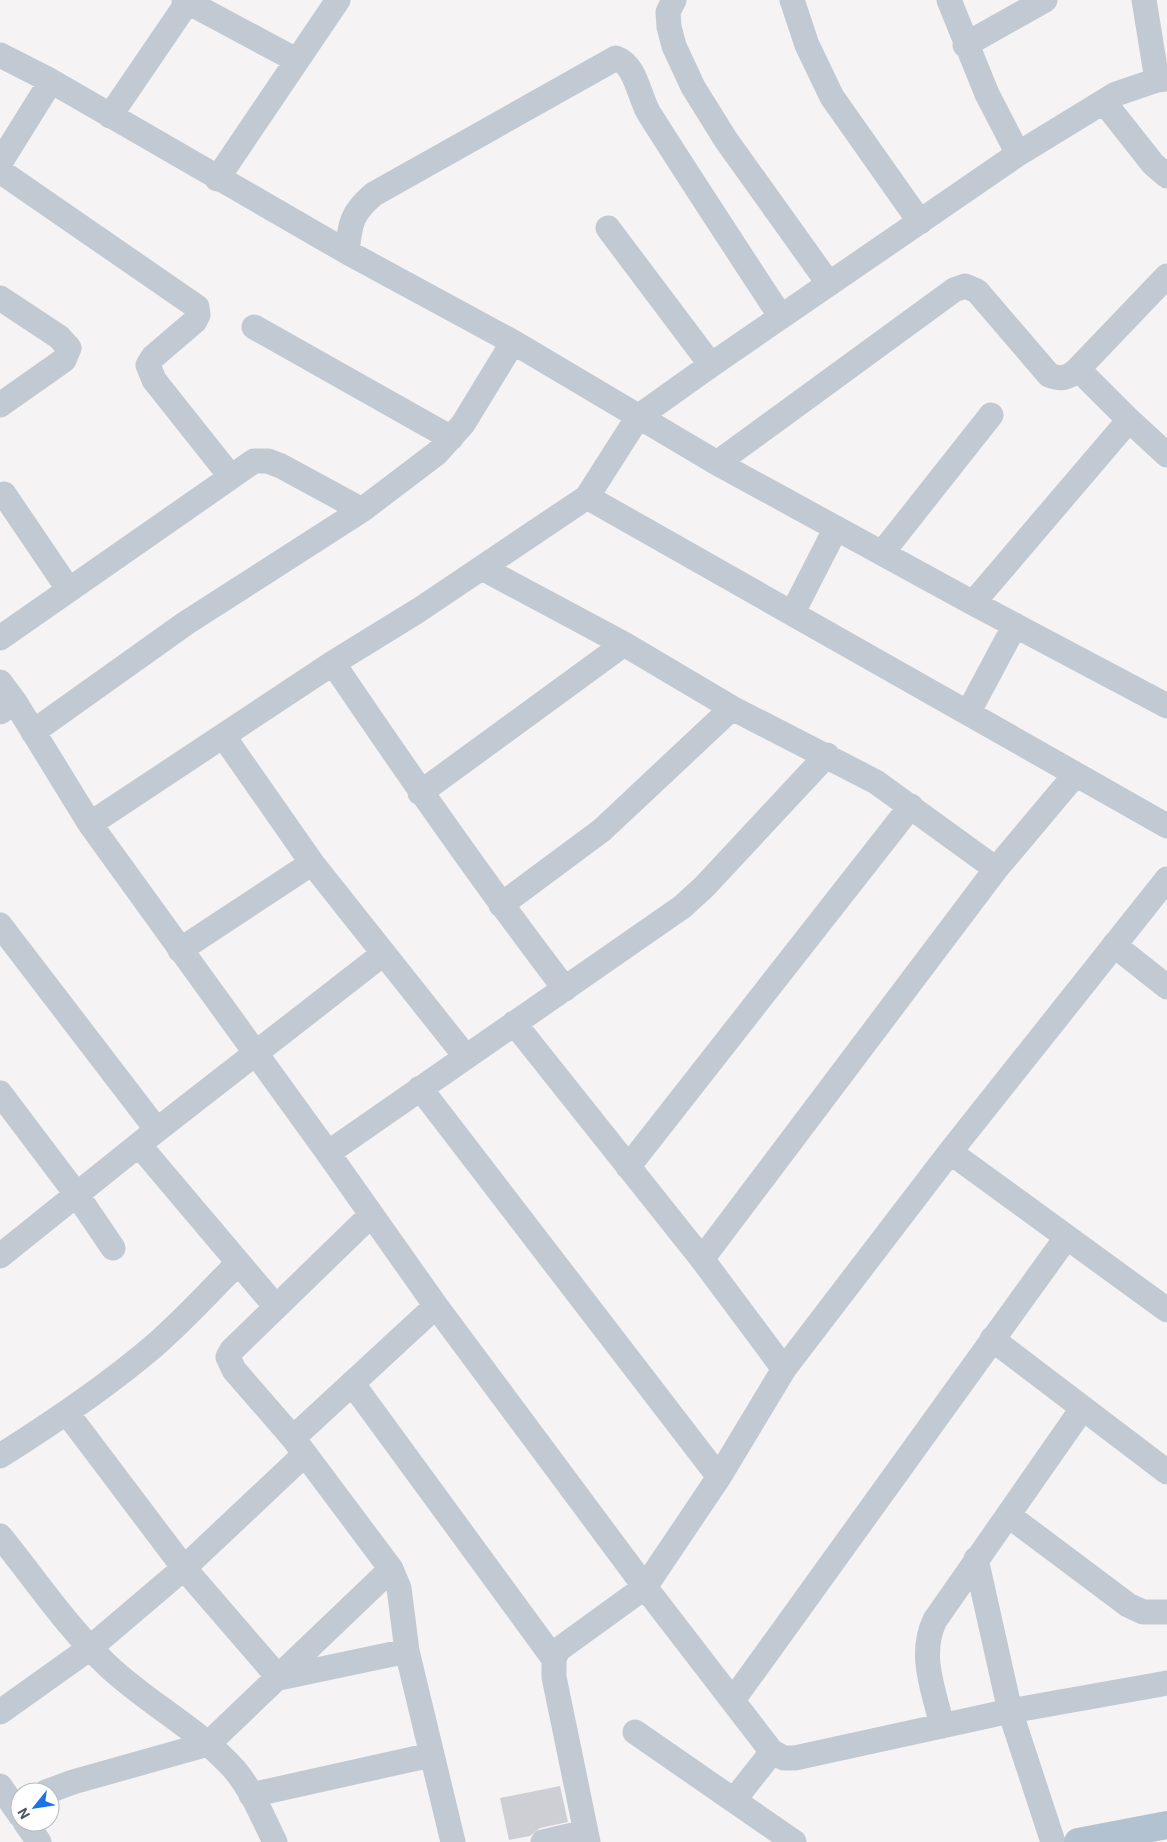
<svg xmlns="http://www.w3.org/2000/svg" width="1167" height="1842" font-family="Roboto,sans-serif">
  <rect width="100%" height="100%" fill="#f5f3f3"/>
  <!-- building -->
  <path fill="#cdcfd5" d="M560 1786 568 1822 540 1828 530 1836 509 1840 500 1798Z"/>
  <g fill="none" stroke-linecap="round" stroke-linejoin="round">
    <!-- minor -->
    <path stroke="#c1cad2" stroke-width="25" d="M184 0 296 60
      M674 0 668 12 669 27 674 46 693 87 726 140 829 284
      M792 0 807 45 832 97 920 222
      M949 0 987 94 1018 154
      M1144 0 1157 80
      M965 45 1045 0
      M0 55 51 81 347 252 513 342 717 463 973 603 1167 706
      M1104 102 1153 164 1167 176
      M110 116 189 0
      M0 163 51 81
      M0 171 197 307 198 315 195 321 153 357 148 365 154 380 231 477
      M217 179 338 0
      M608 228 711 365
      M347 252C350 224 351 213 374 194L616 58C637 65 639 99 650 115 693 183 737 250 781 317
      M0 298 59 337 69 348 64 360 0 405
      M254 327 451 438
      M1078 369 1129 420
      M717 463 954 290 965 286 977 291 1049 375C1062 380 1068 378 1078 369L1167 276
      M4 494 69 590
      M587 497 1167 826
      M882 553 991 415
      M482 568 624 644 732 708 876 782 996 869
      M973 603 1129 420 1167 455
      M793 612 836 528
      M0 638 254 461H268L281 466 362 510
      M333 663C408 774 484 883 565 989
      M0 682 15 702
      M0 712 15 702 90 824 333 663 419 610 587 497 638 417 711 365 1018 154 1116 94 1157 80 1167 79
      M968 713 1015 625
      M33 732 186 623 362 510 437 453 463 424 513 342
      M224 737 312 863 466 1057
      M420 793 624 644
      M90 824 328 1153 436 1306 645 1587 772 1752 784 1758H795L1010 1711 1167 1683
      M501 905 602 830 732 708
      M0 925 157 1130
      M1114 945 1167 987
      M180 950 312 863
      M514 1023 702 1259 784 1369
      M420 1088 719 1477
      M0 1093 77 1195 113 1248
      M139 1145 276 1307
      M950 1152 1167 1310
      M328 1153 682 907 704 887 827 755
      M628 1167 911 806
      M0 1256 157 1130 383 954
      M702 1259 996 869 1075 775
      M992 1339 1167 1472
      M352 1383 554 1659
      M67 1413 184 1568 279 1678 407 1651
      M293 1438 436 1306
      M0 1456C54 1422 106 1387 154 1346 184 1320 211 1290 238 1263
      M1008 1515 1128 1605 1143 1612H1167
      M0 1536C35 1579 67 1627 107 1665 147 1703 197 1728 234 1769 252 1790 263 1818 275 1842
      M976 1559 1010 1711 1053 1842
      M391 1569 399 1588 407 1651 453 1842
      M733 1700 1066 1238
      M0 1712 90 1648 184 1568 305 1454
      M942 1726C934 1690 918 1655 935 1620L1082 1409
      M635 1732 794 1842
      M0 1786 20 1815
      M46 1792 73 1782 208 1744 391 1569 293 1438 234 1370 228 1357 232 1350 371 1215
      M251 1795 431 1755
      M734 1800 772 1752
      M25 1822 39 1842
      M543 1842 586 1832
      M588 1842 554 1677V1659L558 1650 645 1587 719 1477 784 1369 950 1152 1167 879"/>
    <!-- major -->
    <path stroke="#b3c2d1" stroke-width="28" d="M1078 1842 1167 1825"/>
  </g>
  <!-- north arrow -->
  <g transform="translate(35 1807) rotate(240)"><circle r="24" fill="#ffffff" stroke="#b7bbc0"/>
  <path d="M0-4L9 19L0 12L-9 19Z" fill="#1a73e8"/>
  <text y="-8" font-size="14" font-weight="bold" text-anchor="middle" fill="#4a5661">N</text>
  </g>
</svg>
